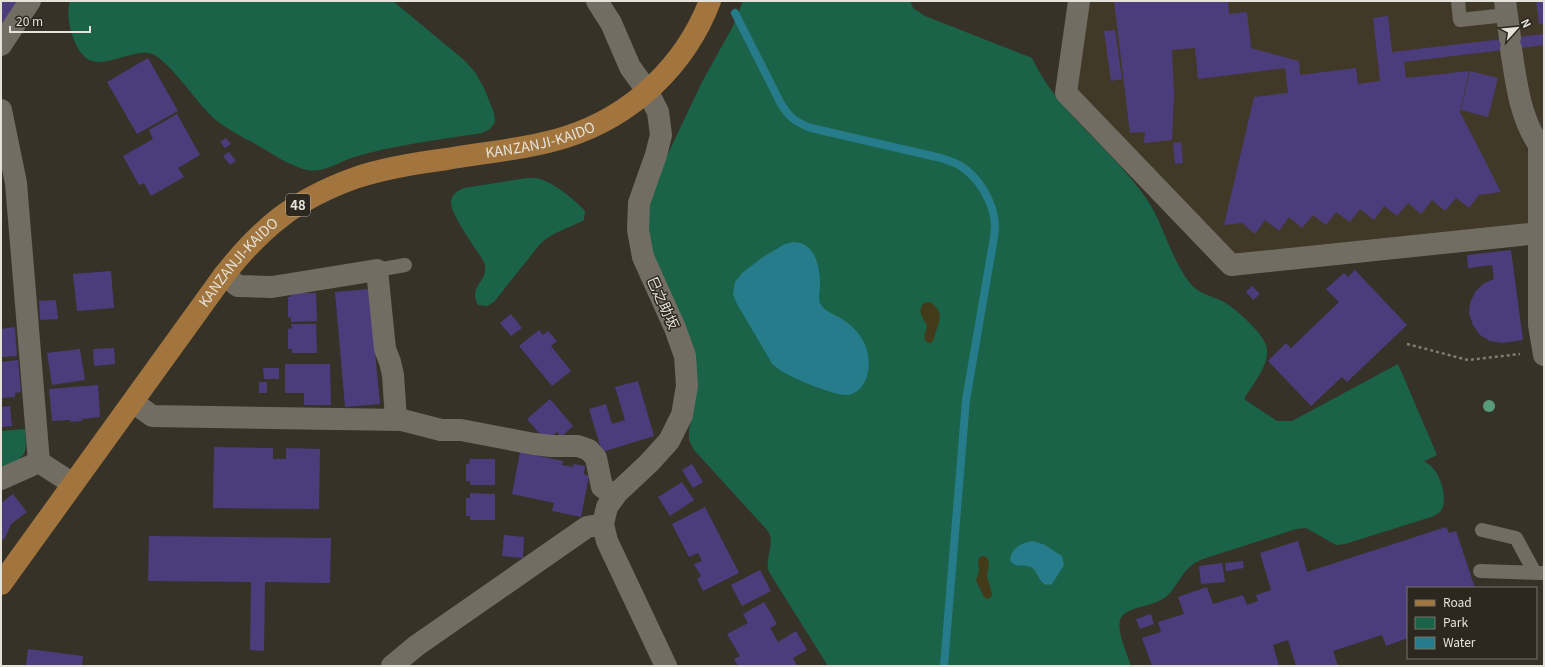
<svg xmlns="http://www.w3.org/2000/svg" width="1545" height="667" font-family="Georgia,'Noto Sans JP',serif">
  <rect width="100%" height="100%" fill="#363228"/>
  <!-- medical -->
  <path fill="#413928" d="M1090 1H1495L1509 95 1516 125 1529 154V224L1235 255 1076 89Z
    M1515 1H1544V135L1536 119 1522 61Z"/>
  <!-- green -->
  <path fill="#1b6348" d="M70 1H393L464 60 475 72 484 88 494 113 495 122 490 129 482 133C438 140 393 145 351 158 338 163 322 173 307 170 290 166 274 155 259 146 245 138 230 131 217 121 212 117 207 111 202 106 192 94 165 58 152 54 132 47 99 74 83 55 72 43 65 16 70 1Z
    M743 1H910L913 8 925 16 1032 58C1058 114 1111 147 1146 198 1164 224 1170 258 1190 283 1197 293 1211 296 1222 301 1234 307 1262 332 1266 345 1272 363 1252 385 1244 399L1277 421H1292L1398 364 1437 455 1424 461C1427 463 1430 465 1432 467 1441 476 1449 502 1440 512 1438 514 1434 515 1431 517L1345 544 1336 545 1306 528 1296 529 1203 559C1199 561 1195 562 1192 565 1181 573 1177 587 1167 596 1161 601 1152 604 1144 606 1137 608 1127 610 1122 616 1114 627 1127 654 1131 666H828L769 572C764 557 776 545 768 531L694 450 689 440V430L697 387 653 254 648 229 649 204 666 158 702 82 732 28Z
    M527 178C531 178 536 178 540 179 554 183 575 200 585 211L584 220C568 229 554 231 540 244L494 302 487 306 478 305C467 284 491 282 484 262 477 250 449 212 451 201 452 194 458 191 464 188Z
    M25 429C27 457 27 456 1 468V431Z"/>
  <!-- sand -->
  <path fill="#423a19" d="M930 302C943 311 941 318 936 331 934 335 935 339 931 343 919 342 927 331 927 325 922 317 917 311 924 303Z
    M983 556 987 557 989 564 987 576 992 594 991 597 988 599 984 597 976 581 979 571 978 560 980 557Z"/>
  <!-- water -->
  <path fill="#267c8b" d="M793 242C815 242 820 266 820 285 820 291 818 298 820 303 824 312 835 314 842 319 855 327 866 340 868 355 871 371 865 394 846 395 832 395 786 376 776 367 773 365 771 363 770 360L737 304 733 294 735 282 742 273 763 257 785 244Z
    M1033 541 1045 545 1062 556 1064 565 1052 584C1039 588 1040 573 1031 567 1023 563 1015 569 1010 560 1012 547 1021 543 1033 541Z"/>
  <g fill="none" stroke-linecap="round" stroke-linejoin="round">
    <!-- stream -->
    <path stroke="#267c8b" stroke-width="8" d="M735 13 781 104C790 118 795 122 811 128L941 158C947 160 953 162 959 165 979 177 993 201 995 224 995 230 994 237 993 243L966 400 944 666"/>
  </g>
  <!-- building -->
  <path fill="#4b3d7c" d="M1 1H19L1 28Z
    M1114 1H1228L1229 14 1247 12 1251 48 1299 61 1300 75 1356 68 1358 84 1380 81 1373 18 1388 16 1392 52 1544 34V45L1404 62 1406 78 1469 71 1460 112 1501 192 1479 195 1469 208 1456 198 1445 211 1432 200 1421 214 1408 203 1397 216 1384 206 1374 220 1360 209 1350 222 1336 212 1326 225 1313 215 1302 228 1289 217 1279 231 1265 220 1255 234 1242 223 1224 225 1254 97 1288 93 1285 68 1198 79 1195 48 1172 50 1174 94 1172 140 1144 143 1145 132 1130 133Z
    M1536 1H1544V23L1539 24Z
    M1115 30 1122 79 1111 81 1104 31Z
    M148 58 178 111 137 134 107 82Z
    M1470 71 1498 78 1488 117 1461 110Z
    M177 114 200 155 178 168 184 177 151 196 144 183 139 185 123 156 153 139 149 130Z
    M226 138 231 144 225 148 220 142Z
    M1181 142 1183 163 1175 164 1173 143Z
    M229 152 236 161 230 165 223 156Z
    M1511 250 1523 340 1502 343 1490 341 1480 335 1473 325 1469 314 1470 303 1475 292 1483 284 1494 279 1492 265 1468 268 1467 255Z
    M1355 270 1407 325 1347 382 1342 377 1311 406 1268 361 1286 343 1291 348 1339 302 1326 289 1344 273 1348 277Z
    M111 271 114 308 77 311 73 274Z
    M1252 286 1260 294 1253 300 1246 292Z
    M369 289 380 404 345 407 335 292Z
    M291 293H316L317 321 291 322V317L288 318V297H291Z
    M56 300 58 319 40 320 39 301Z
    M511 314 522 328 511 336 500 323Z
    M291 324H316L317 353H292V349H288V329L292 328Z
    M15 327 17 356 1 357V329Z
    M539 330 543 335 548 331 557 341 551 346 571 371 552 386 519 346Z
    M114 348 115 364 94 366 93 349Z
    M80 349 85 380 52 385 47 353Z
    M18 360 21 392 15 393V397L1 398V362Z
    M285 364H330L331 405H304V393H285Z
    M263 368H279V379H264Z
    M638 381 654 436 602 452 589 409 606 404 612 424 625 420 615 387Z
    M259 382H267V393H259Z
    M98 385 100 417 82 419V421L70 422 71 420 52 421 49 389Z
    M550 399 573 426 561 437 557 432 546 441 527 419Z
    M10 406 12 426 1 427V407Z
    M214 447 273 448V459H286V448L320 449 319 509 213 508Z
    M520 452 563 461 562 465 573 467V464L585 466 584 474 589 476 581 517 552 511 554 503 512 494Z
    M470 459H495V485H470V481H466V464H469Z
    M692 464 703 482 693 488 682 470Z
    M682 482 694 500 670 516 658 497Z
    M470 493 495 494V520H470V516H466V498H470Z
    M13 494 27 512 11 524 5 538 1 542V503Z
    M705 507 739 573 703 591 697 579 701 576 694 564 702 561 698 553 689 557 672 524Z
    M1446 527 1449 533 1456 531 1475 588H1408V638L1386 646 1382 635 1333 651 1338 666H1296L1288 640 1273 645 1279 666H1152L1142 638 1161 632 1158 622 1184 614 1178 597 1207 587 1213 604 1243 595 1247 605 1258 601 1256 595 1271 590 1260 553 1298 541 1307 572Z
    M504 535 524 537 523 558 502 556Z
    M149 536 331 538 330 583 265 582 264 651 250 650 251 582 148 581Z
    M1243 561 1244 568 1226 571 1225 563Z
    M1222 563 1225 582 1201 584 1199 566Z
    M760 570 771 591 742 606 731 585Z
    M764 602 777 624 770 628 778 642 796 631 807 650 793 658 797 666H738L734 659 740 656 727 634 748 623 743 614Z
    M1151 614 1154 624 1140 629 1136 619Z
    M28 649 83 656 82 666H26Z"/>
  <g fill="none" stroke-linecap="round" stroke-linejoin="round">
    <!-- path -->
    <path stroke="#807d74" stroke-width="2.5" stroke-dasharray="3 3" stroke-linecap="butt" d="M1407 344 1468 360 1520 354"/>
    <!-- service -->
    <path stroke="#726d63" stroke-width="14" d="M1458 1 1460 20 1506 15
      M377 270 405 265
      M1482 530 1516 538 1535 573
      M1480 571 1541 573"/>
    <!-- minor -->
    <path stroke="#726d63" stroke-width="22" d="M597 1 611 23 630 67 648 92 658 112 661 135 656 155 639 203 638 230 643 257 675 328 685 356 687 386 682 415 669 441 649 463 617 493 607 507 603 524 607 541 666 666
      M1079 1 1066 93 1231 265 1539 233
      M1505 1 1510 38
      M1 45 30 1
      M1511 49C1516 81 1520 118 1539 145
      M1 110 16 183 39 462 73 484
      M1544 145H1539V325L1544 355
      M224 275 238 286 272 287 377 270 385 349 390 362 393 375 396 419
      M133 402 152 416 402 420 441 430H461L482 434 534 444 551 446H578L589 450 596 458 602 487 615 496
      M1 479 39 462
      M392 666 416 646 587 527 603 524"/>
    <!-- primary -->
    <path stroke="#a2753e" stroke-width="22" id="s1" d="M1 584 224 275C262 227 296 199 355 178 384 168 416 163 447 159 486 152 528 149 566 137 632 116 685 66 710 1"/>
  </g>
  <!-- trees -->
  <circle fill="#589a7a" cx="1489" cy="406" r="6"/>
  <g text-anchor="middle" stroke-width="3" stroke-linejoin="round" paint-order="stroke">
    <!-- shield labels -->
    <rect fill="#2c281f" stroke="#adaaa3" stroke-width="1" x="286" y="194" width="24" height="22" rx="3"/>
    <g font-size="13" font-weight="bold" fill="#e4e2db">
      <text x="298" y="210">48</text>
    </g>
    <!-- street labels -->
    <g font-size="14" fill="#e4e2db" stroke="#2c281f">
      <text dy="5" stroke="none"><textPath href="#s1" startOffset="736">KANZANJI-KAIDO</textPath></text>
      <text dy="5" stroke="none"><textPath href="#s1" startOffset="400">KANZANJI-KAIDO</textPath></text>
      <text transform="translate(663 303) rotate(66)" y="5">巳之助坂</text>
    </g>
  </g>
  <!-- border -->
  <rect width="1545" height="667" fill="none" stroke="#e4e2db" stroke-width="4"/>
  <!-- legend -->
  <rect x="1407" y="587" width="130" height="72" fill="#2c281f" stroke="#76726a"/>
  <rect x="1415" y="600" width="20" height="6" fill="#a2753e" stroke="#76726a"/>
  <text x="1443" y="607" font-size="12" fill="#e4e2db">Road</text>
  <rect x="1415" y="617" width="20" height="12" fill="#1b6348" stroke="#76726a"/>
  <text x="1443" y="627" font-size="12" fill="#e4e2db">Park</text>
  <rect x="1415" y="637" width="20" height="12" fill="#267c8b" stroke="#76726a"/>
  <text x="1443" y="647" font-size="12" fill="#e4e2db">Water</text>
  <!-- north arrow -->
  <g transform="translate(1517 28) rotate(63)" stroke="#2c281f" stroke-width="3" paint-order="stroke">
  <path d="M0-3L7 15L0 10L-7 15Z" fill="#e4e2db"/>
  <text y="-6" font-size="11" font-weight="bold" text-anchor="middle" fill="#e4e2db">N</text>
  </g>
  <!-- scale -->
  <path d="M10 26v6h80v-6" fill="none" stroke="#e4e2db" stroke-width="2"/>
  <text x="16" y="26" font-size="12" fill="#e4e2db" stroke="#2c281f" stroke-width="3" paint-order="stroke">20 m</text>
</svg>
